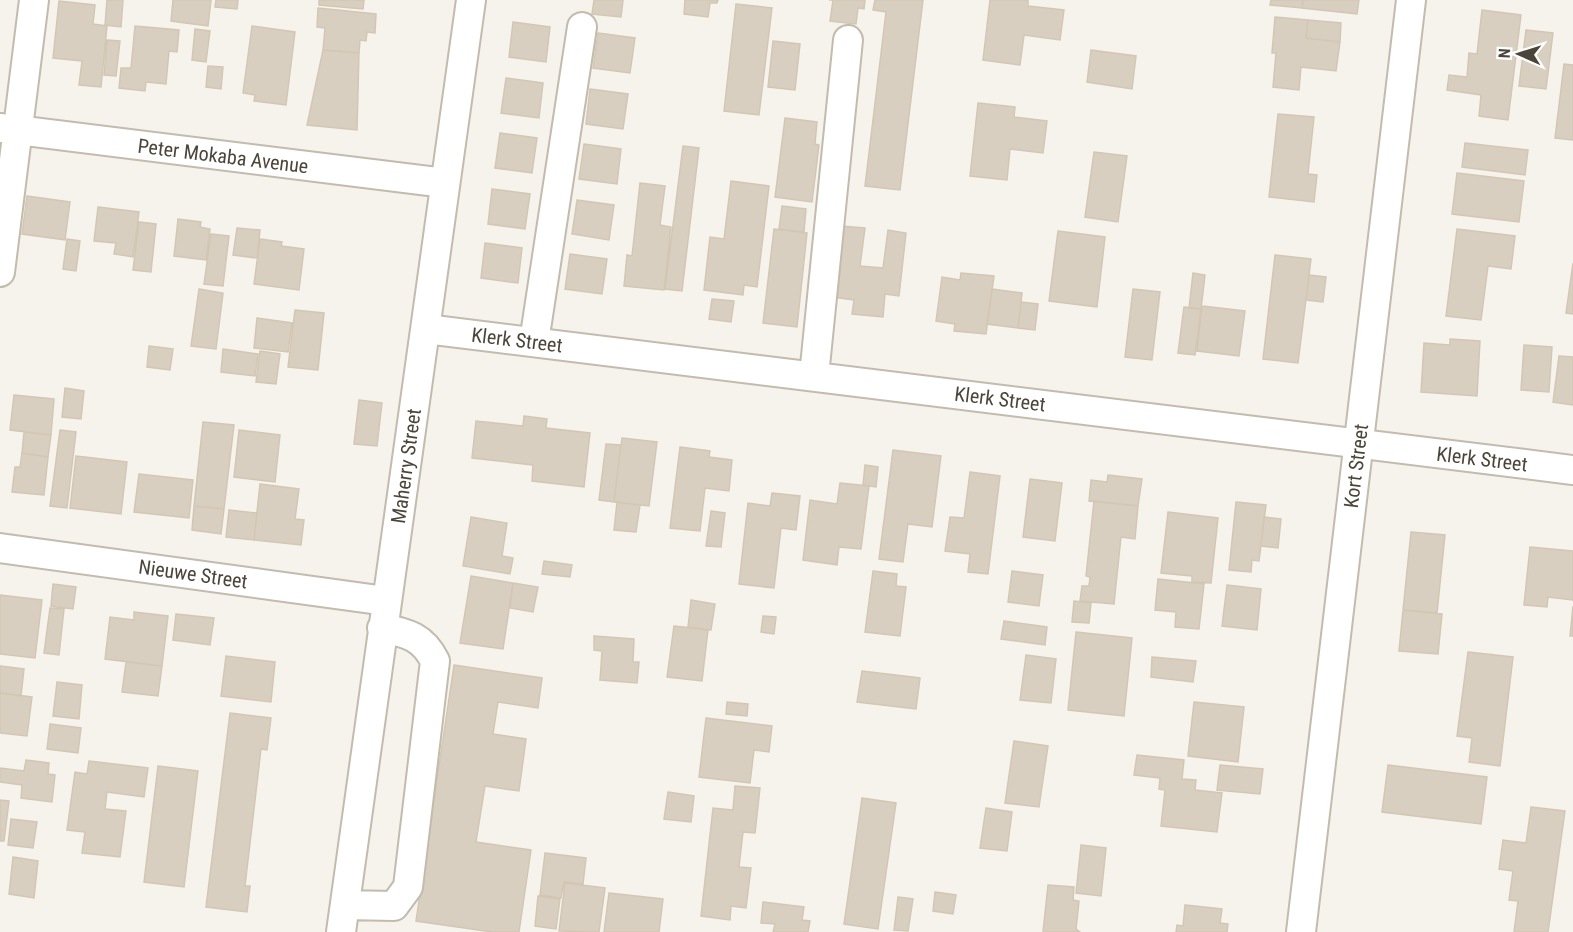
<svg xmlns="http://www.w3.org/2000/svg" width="1573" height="932" font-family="'Roboto Condensed',sans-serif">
  <rect width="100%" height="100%" fill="#f6f3ec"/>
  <!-- building -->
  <path fill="#d8cfc1" stroke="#d3c7b4" stroke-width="1.5" d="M107 0H123L121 27 105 25Z
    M173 0H211L208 26 171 21Z
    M216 0H238L237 9 215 7Z
    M319 0H364L363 9 319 5Z
    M594 0H623L621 17 592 14Z
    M685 0H718L717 3H710L708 17 684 14Z
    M829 0H865L864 9 858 8 856 24 830 21 833 0Z
    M875 0H923L900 190 865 186 886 12 873 10Z
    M990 0H1028V6L1064 10 1060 40 1024 35 1020 65 983 60Z
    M1271 0H1303L1302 8 1270 5Z
    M1303 0H1359L1357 14 1302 8Z
    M59 1 95 5 93 24 107 26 101 87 79 85 82 61 53 58Z
    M736 4 772 8 759 115 724 111Z
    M318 8 376 14 375 33 367 32 366 41 360 40 359 53 323 50 325 28 317 27Z
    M1482 10 1521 15 1508 120 1479 116 1481 95 1447 90 1449 75 1467 77 1469 53 1477 54Z
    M1275 17 1308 20 1306 38 1340 42 1336 71 1301 67 1299 90 1273 87 1276 53H1272Z
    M1308 20 1341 23 1340 42 1306 38Z
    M513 22 550 27 546 62 509 57Z
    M135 26 179 30 177 52 169 51 166 84 146 82 145 91 119 88 121 68H131Z
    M252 26 295 32 286 105 254 101 255 95 243 93Z
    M195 29 210 31 206 62 192 60Z
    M1526 30 1553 33 1546 89 1519 86Z
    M598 33 635 38 630 73 593 68Z
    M107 40 120 41 116 76 104 75Z
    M773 41 800 44 795 90 768 87Z
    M323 50 359 53 357 130 307 125Z
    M1091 50 1136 56 1132 89 1087 82Z
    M1564 64 1573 65V140L1555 138Z
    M208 66 223 67 221 89 206 87Z
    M506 78 543 83 539 118 501 113Z
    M590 89 628 94 623 129 586 124Z
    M978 103 1015 107 1014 117 1047 121 1043 153 1010 149 1007 180 970 176Z
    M1278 114 1314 117 1308 174 1317 175 1314 202 1269 197Z
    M785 118 817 122 815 144 819 145 812 202 775 197Z
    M500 133 537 138 532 173 495 168Z
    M1465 143 1528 150 1525 175 1462 167Z
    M584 144 621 149 617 184 579 179Z
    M683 146 699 148 682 291 665 289Z
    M1094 152 1127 156 1118 222 1085 217Z
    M1457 173 1524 181 1519 222 1452 214Z
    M731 181 769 186 757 287 744 285 743 295 704 290 710 237 724 239Z
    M640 183 665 186 660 225 671 227 664 290 624 286 627 255 632 256Z
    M492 189 530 194 525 229 488 224Z
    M27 196 70 202 65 240 22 234Z
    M577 200 614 205 609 240 572 234Z
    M782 206 806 209 804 232 779 229Z
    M98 207 139 212 133 257 114 254 116 243 94 241Z
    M178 219 201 222 200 227 210 229 206 260 174 256Z
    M139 222 156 224 151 272 133 270Z
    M841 226 865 228 860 266 883 268 888 230 906 233 899 296 885 294 883 317 852 314 854 300 833 297Z
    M237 228 260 230 257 258 233 255Z
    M774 229 807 233 797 327 763 323Z
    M1457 229 1515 236 1511 269 1488 266 1481 320 1446 316Z
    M1058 231 1105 237 1097 307 1049 301Z
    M211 234 229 236 223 286 204 284Z
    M67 239 80 241 76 271 63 269Z
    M260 239 282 242 281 246 304 249 299 290 254 284Z
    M485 243 522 248 518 283 481 278Z
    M570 254 607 259 602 294 565 289Z
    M1275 255 1311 259 1298 363 1263 359Z
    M1573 263V314L1566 313Z
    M961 273 994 276 986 334 954 331 955 324 936 321 942 277 960 280Z
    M1193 273 1205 275 1201 309 1189 308Z
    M1309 275 1326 277 1323 302 1306 300Z
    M199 289 223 293 216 349 191 346Z
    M992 289 1022 293 1018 328 987 324Z
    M1133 289 1160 292 1152 360 1125 357Z
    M712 299 734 301 731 322 709 319Z
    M1021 302 1038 304 1035 330 1018 328Z
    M1202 306 1245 311 1239 356 1197 351Z
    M1184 307 1201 309 1195 355 1178 353Z
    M295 310 324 313 318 370 288 367Z
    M257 318 292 323 288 352 254 348Z
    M1450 339 1480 341 1477 396 1421 392 1424 343 1450 345Z
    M1524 345 1552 347 1549 392 1521 390Z
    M149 346 173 349 170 370 147 367Z
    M223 349 258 354 255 376 221 372Z
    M260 351 280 354 276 384 256 382Z
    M1559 356 1573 357V405L1553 402Z
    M65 388 84 391 81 419 62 417Z
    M14 395 54 399 51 435 10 430Z
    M359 400 382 403 377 446 354 444Z
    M524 416 547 419 546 428 590 433 584 487 532 481 533 465 472 458 476 421 523 426Z
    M203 422 234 425 224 509 194 506Z
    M60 430 76 432 67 508 50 506Z
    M239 430 280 435 275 482 234 477Z
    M24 432 51 435 48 457 22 453Z
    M622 438 657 442 649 506 614 502Z
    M606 444 621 445 614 502 599 500Z
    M680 447 710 451 709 457 732 460 729 491 705 488 700 531 670 528Z
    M893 450 941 456 932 527 908 524 903 562 879 559Z
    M22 453 48 457 44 495 12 492 15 467H20Z
    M76 456 127 462 121 514 70 508Z
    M865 465 878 467 876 487 863 485Z
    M970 472 1000 476 988 574 968 572 970 554 945 551 950 517 964 518Z
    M139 474 193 480 189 518 134 512Z
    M1108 475 1142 479 1138 506 1089 501 1091 480 1107 482Z
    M1030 479 1062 483 1055 541 1023 537Z
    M840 483 869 486 861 549 839 547 837 565 803 560 810 500 837 504Z
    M260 484 299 489 295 519 304 520 301 545 254 540Z
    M772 493 800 496 796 530 781 528 774 588 739 584 748 503 770 506Z
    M1094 501 1138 506 1135 539 1121 537 1114 604 1080 601 1082 586H1089L1090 577 1086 576Z
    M617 502 640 505 636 532 614 530Z
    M1236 502 1266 505 1259 561 1252 560 1251 572 1229 570Z
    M194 506 224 509 221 534 192 530Z
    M229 510 257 513 254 540 226 537Z
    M711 511 725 513 721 547 706 546Z
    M1168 512 1218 518 1211 583 1192 582V576L1161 573Z
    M471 517 507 523 502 556 513 558 510 574 463 566Z
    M1264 517 1281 519 1278 548 1261 546Z
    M1411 532 1445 535 1437 613 1403 610Z
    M1530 547 1573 551V600L1548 597 1547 607 1524 605Z
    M544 561 572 565 570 577 542 574Z
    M873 571 897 574 896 586 906 587 900 636 865 632Z
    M1012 571 1043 575 1039 606 1008 602Z
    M471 576 513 583 503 649 460 643Z
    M1158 579 1204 584 1199 629 1175 627 1176 612 1155 610Z
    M513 583 538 587 533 612 510 608Z
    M53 584 76 587 73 609 51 606Z
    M1227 585 1261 589 1257 630 1222 626Z
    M0 595 42 600 35 658 0 654Z
    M691 600 715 604 711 630 688 627Z
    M1074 601 1091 603 1089 623 1072 622Z
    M1573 606V636H1570Z
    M50 608 64 609 59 655 44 653Z
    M1403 610 1442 614 1438 654 1399 651Z
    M134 612 168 616 162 666 105 659 110 617 134 620Z
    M176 614 214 618 210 645 173 640Z
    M763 616 776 617 774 634 761 632Z
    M1004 621 1047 627 1045 645 1001 639Z
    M674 626 708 630 702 681 667 677Z
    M1076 632 1132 638 1124 716 1068 710Z
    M594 636 634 639 633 662H639L637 683 600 680 602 651 594 650Z
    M1468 652 1513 657 1500 766 1469 762 1472 738 1457 736Z
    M1026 655 1056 659 1051 703 1020 700Z
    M226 656 275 662 271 702 221 696Z
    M1152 657 1196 661 1193 682 1151 677Z
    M126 662 162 666 158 696 122 692Z
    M454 665 542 678 538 708 498 702 493 734 526 739 519 791 485 786 476 842 531 850 519 932H492L416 921Z
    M0 666 24 669 21 696 0 693Z
    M862 671 920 678 916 709 857 702Z
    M57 682 82 685 79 719 53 716Z
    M0 693 32 697 27 736 0 733Z
    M727 702 748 704 747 716 726 714Z
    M1194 702 1244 707 1238 762 1188 756Z
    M230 713 271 718 267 750 261 749 245 886H250L247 912 206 907Z
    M706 718 772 726 769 752 754 750 750 783 699 777Z
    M50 724 81 728 78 753 47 749Z
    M1014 741 1048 746 1039 807 1005 803Z
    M1137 755 1184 760 1182 779 1196 780 1195 790 1222 793 1217 832 1161 826 1165 790 1159 789 1160 778 1134 775Z
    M26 760 49 763 48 774 55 775 52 802 21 798 22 785 0 782V768L24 771Z
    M89 761 148 768 144 797 107 792 105 809 126 811 120 857 82 853 85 832 67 830 75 772 87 774Z
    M1220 765 1263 769 1260 794 1217 790Z
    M1388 765 1487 777 1481 824 1382 812Z
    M158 766 198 771 184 887 144 882Z
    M735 786 760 788 755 833 743 832 739 867 751 868 746 908 731 906 730 920 701 916 713 808 733 810Z
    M668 792 694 796 691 822 664 819Z
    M862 798 896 803 878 929 844 924Z
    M0 800 9 801 4 841H0Z
    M1531 807 1565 811 1548 932H1514L1518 901 1509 900 1513 871 1499 869 1503 840 1526 843Z
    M986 808 1012 812 1007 851 980 848Z
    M11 819 37 822 33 848 8 845Z
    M1081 845 1106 848 1101 896 1076 893Z
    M545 853 586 858 583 884 564 882 561 898 540 895Z
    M13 857 38 861 34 898 9 894Z
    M565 883 605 888 599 932 559 931Z
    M1048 885 1074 887 1073 900 1079 901 1076 929 1080 932H1043Z
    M935 892 956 895 953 914 933 911Z
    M609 893 663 899 659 932H604Z
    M538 896 560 899 556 929 535 926Z
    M898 897 913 899 908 931 894 930Z
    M763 902 804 907 802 920 810 921 808 932H773L775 924 761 923Z
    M1185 905 1222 909 1220 923 1228 924 1227 932H1176L1177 925 1183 926Z"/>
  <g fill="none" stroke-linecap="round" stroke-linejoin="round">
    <defs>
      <path id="minor" d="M0 128 445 183
        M0 272 34 0
        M426 329 1573 470
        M534 342 582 27
        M814 376 848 40
        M0 548 386 601
        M345 905 394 906 408 887 435 661C423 637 408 633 382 628
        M341 932 471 0
        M1301 932 1411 0"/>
    </defs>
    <!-- minor casing -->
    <use href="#minor" stroke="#c2bbae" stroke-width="32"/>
    <!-- minor -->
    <use href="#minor" stroke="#fff" stroke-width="28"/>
  </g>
  <g text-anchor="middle" stroke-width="4.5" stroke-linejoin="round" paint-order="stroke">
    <!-- street labels -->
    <g font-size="20" fill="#4b4439" stroke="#fff">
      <text transform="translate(223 156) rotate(7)" y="7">Peter Mokaba Avenue</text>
      <text transform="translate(517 340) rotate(7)" y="7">Klerk Street</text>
      <text transform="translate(1000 399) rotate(7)" y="7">Klerk Street</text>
      <text transform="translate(1482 459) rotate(7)" y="7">Klerk Street</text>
      <text transform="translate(406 466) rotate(-82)" y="7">Maherry Street</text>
      <text transform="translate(1356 466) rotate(-83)" y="7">Kort Street</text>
      <text transform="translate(193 574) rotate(8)" y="7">Nieuwe Street</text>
    </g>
  </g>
  <!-- north arrow -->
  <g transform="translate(1519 54) rotate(273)" stroke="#ffffff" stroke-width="4.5" paint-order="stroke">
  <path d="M0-4.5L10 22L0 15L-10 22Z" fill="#4b4439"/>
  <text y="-9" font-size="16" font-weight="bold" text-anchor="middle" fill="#4b4439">N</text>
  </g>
</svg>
